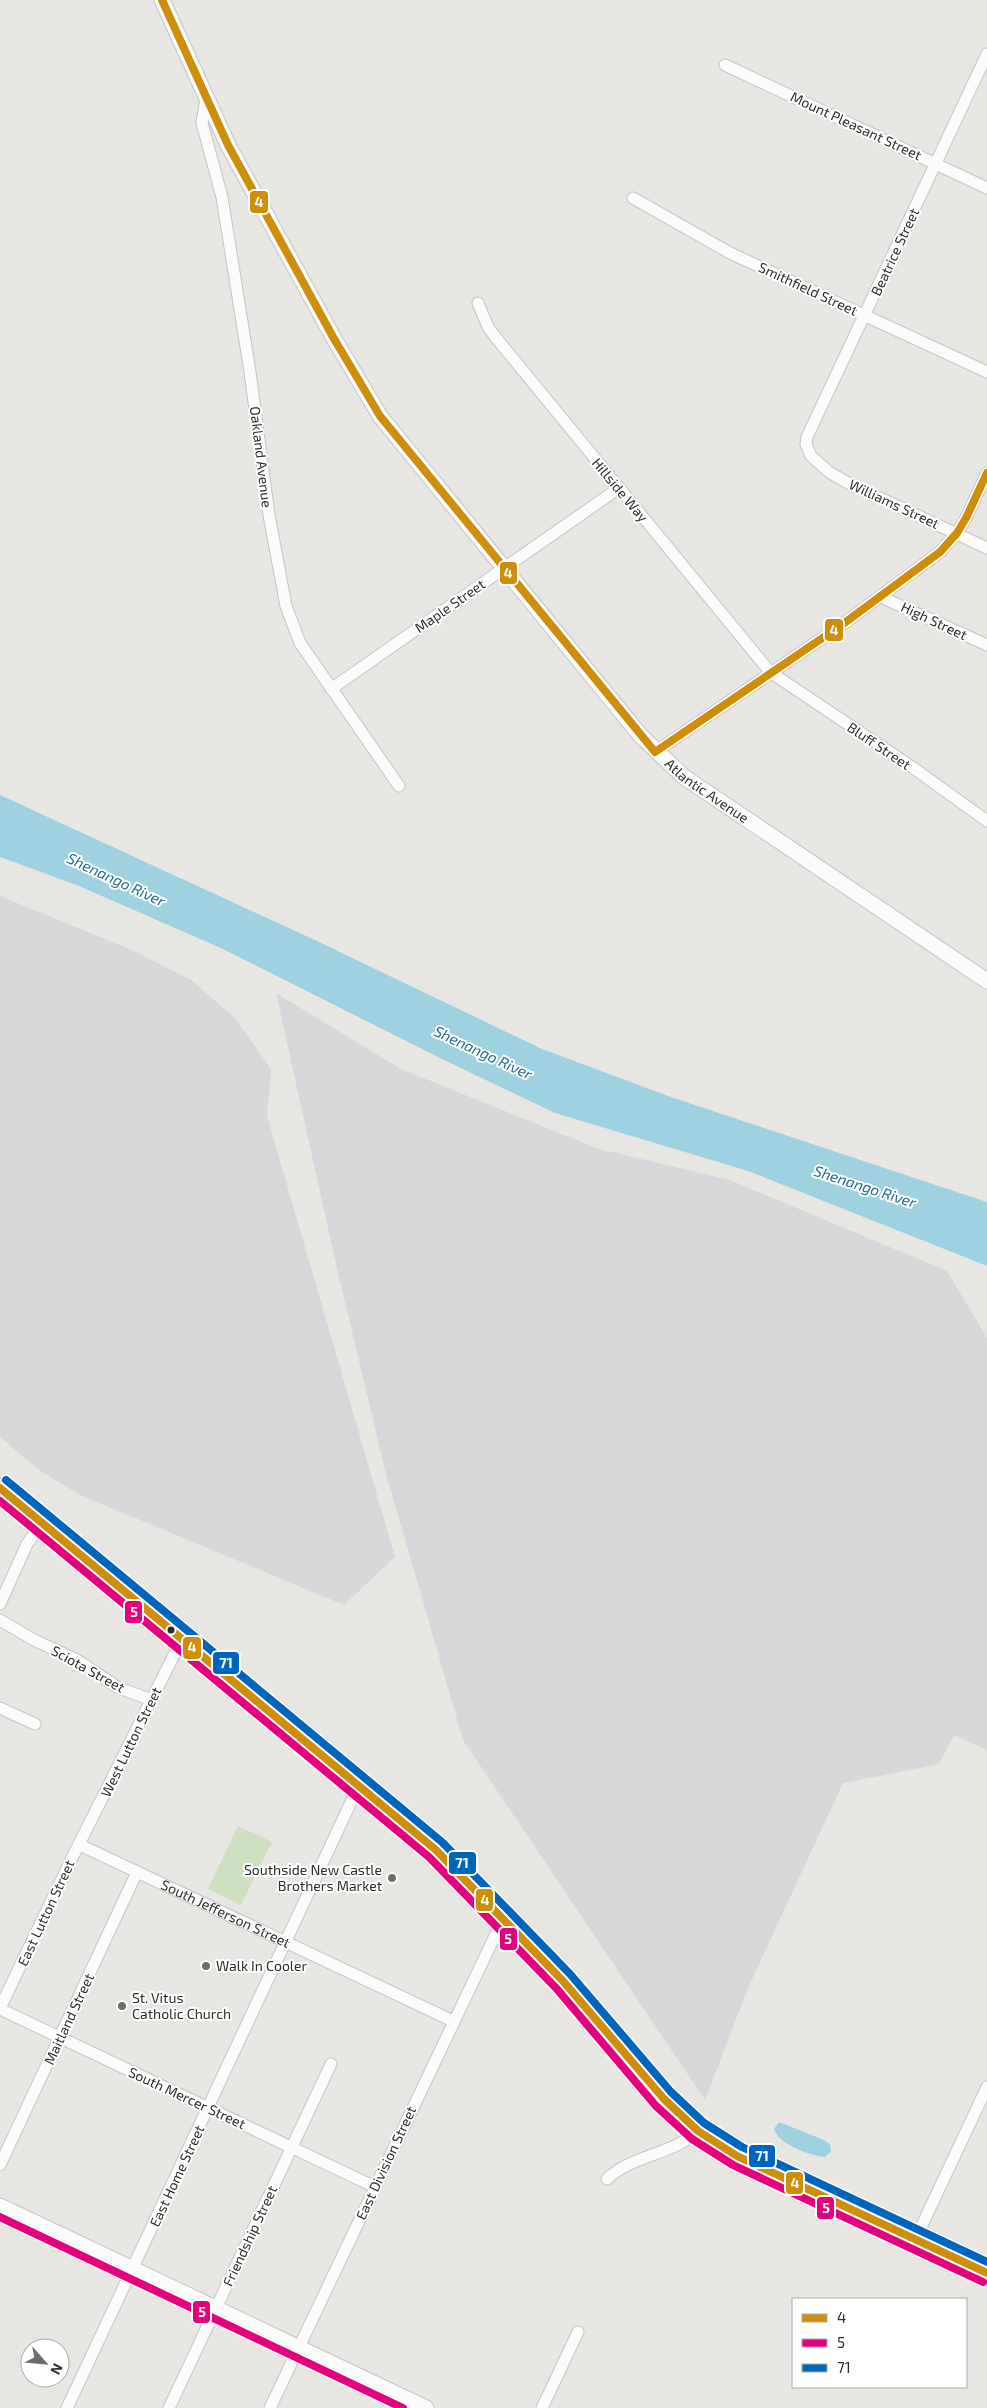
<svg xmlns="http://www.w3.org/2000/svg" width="987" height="2408" font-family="'Exo 2',sans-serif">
  <rect width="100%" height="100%" fill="#e8e6e3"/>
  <!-- industrial -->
  <path fill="#d9d7d9" d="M0 896 134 951 191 980 234 1017 271 1069 267 1116 395 1557 344 1605 80 1495 39 1470 0 1437Z
    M276 993 401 1069 599 1149 730 1180 947 1271 987 1338V1750L954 1735 939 1764 843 1783 748 1988 705 2100 463 1740 385 1470 336 1264Z"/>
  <!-- green -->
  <path fill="#cee0c0" d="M238 1826 272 1842 241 1905 208 1889Z"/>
  <!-- water -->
  <path fill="#9fd2e1" d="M0 795 317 941 542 1049 671 1097 987 1202V1266L748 1171 555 1113 444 1060 223 949 79 886 0 857Z
    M779 2122 824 2140 830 2144 831 2151 825 2157C809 2155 779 2145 774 2129Z"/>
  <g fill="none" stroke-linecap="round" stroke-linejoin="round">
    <defs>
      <g id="minor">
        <path d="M987 54 807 437 806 444 811 456 829 472 848 483 987 548"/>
        <path d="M725 65 987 188"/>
        <path d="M206 98 202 123 222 197 250 372 269 515 286 606 300 643 399 786"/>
        <path d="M633 198 730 253 987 372"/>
        <path d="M478 303 488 327 497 339 770 672 912 767 987 821"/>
        <path d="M881 597 987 645"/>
        <path d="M331 689 619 488"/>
        <path d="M655 752 843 624 940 552 957 533 966 518 987 473"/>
        <path d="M0 1604 27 1544 42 1523"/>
        <path d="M0 1620 34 1640 77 1660 119 1688 152 1700"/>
        <path d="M0 1708 35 1724"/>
        <path id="s1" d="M80 1845 453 2021"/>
        <path d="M0 2008 74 1854 182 1639"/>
        <path d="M0 2009 375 2187"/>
        <path d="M0 2165 137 1872"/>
        <path d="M607 2179C632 2155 672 2155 698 2131"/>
        <path d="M915 2240 987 2087"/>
        <path d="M67 2408 359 1785"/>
        <path d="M169 2408 331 2064"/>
        <path d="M270 2408 503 1919"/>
        <path d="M542 2408 578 2332"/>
      </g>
      <g id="tertiary">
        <path id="s2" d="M162 0 228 145 333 337 380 416 640 735 684 777 987 981"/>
        <path d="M0 2206 426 2408"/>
      </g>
      <path id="primary" d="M0 1488 436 1850 563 1981 664 2099 698 2131 737 2156 987 2273"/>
    </defs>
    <!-- minor casing -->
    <use href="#minor" stroke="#c5c4c5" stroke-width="13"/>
    <!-- tertiary casing -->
    <use href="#tertiary" stroke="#c5c4c5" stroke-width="17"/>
    <!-- primary casing -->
    <use href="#primary" stroke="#c5c4c2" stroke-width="21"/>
    <!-- minor -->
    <use href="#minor" stroke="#fcfbfb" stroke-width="11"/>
    <!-- tertiary -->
    <use href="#tertiary" stroke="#fcfbfb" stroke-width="15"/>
    <!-- primary -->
    <use href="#primary" stroke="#e5e1d7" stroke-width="19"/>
    <defs>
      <path id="bus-1" d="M162 0 228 145 333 337 380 416 655 752 843 624 940 552 957 533 966 518 987 473
        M0 1488 436 1850 563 1981 664 2099 698 2131 737 2156 987 2273"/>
      <path id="bus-2" d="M0 1501 429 1857 556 1988 656 2106 692 2139 733 2165 983 2282
        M0 2217 403 2408"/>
      <path id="bus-3" d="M6 1480 442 1842 570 1974 671 2092 704 2123 742 2147 987 2262"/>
    </defs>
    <!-- bus-1 casing -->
    <use href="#bus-1" stroke="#fff" stroke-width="11"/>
    <!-- bus-2 casing -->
    <use href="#bus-2" stroke="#fff" stroke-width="11"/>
    <!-- bus-3 casing -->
    <use href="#bus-3" stroke="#fff" stroke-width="11"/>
    <!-- bus-1 -->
    <use href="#bus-1" stroke="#ce8e09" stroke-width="8"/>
    <!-- bus-2 -->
    <use href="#bus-2" stroke="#e5007d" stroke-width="8"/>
    <!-- bus-3 -->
    <use href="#bus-3" stroke="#0065bd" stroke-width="8"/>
  </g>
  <!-- markers -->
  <circle fill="#2c2c2c" stroke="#fff" stroke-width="2" cx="171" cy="1630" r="4.5"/>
  <g fill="#6e6d6c" stroke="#fff" stroke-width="2">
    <circle cx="392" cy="1878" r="5"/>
    <circle cx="206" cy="1966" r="5"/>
    <circle cx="122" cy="2006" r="5"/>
  </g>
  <g text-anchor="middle" stroke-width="4" stroke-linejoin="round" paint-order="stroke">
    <!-- street labels -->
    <g font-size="14" fill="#2c2c2c" stroke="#fff">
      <text transform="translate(856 126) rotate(25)" y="5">Mount Pleasant Street</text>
      <text transform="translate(895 252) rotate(-65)" y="5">Beatrice Street</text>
      <text transform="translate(808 289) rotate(25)" y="5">Smithfield Street</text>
      <text transform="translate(261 457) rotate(83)" y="5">Oakland Avenue</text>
      <text transform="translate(620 490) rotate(50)" y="5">Hillside Way</text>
      <text transform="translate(894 504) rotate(25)" y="5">Williams Street</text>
      <text transform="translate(450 606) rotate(-35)" y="5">Maple Street</text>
      <text transform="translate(934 621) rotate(25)" y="5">High Street</text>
      <text transform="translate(879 746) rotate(34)" y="5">Bluff Street</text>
      <text dy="5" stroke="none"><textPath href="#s2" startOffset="969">Atlantic Avenue</textPath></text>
      <text transform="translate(88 1669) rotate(29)" y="5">Sciota Street</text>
      <text transform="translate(131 1742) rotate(-64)" y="5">West Lutton Street</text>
      <text transform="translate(46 1913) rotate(-65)" y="5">East Lutton Street</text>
      <text dy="5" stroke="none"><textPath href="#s1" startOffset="161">South Jefferson Street</textPath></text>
      <text transform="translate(69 2019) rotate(-65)" y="5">Maitland Street</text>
      <text transform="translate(187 2098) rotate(25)" y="5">South Mercer Street</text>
      <text transform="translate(386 2163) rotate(-65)" y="5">East Division Street</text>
      <text transform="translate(177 2176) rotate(-65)" y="5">East Home Street</text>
      <text transform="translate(250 2236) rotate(-65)" y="5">Friendship Street</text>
    </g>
    <!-- poi labels -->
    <g font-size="14" fill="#2c2c2c" stroke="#fff" text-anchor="start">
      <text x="382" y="1875" text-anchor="end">Southside New Castle<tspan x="382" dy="16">Brothers Market</tspan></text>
      <text x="216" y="1971">Walk In Cooler</text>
      <text x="132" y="2003">St. Vitus<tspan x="132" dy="16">Catholic Church</tspan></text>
    </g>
    <!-- water labels -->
    <g font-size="15" font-style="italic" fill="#1f6a8d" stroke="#fff">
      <text transform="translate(116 880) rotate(25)" y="5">Shenango River</text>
      <text transform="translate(483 1053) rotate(25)" y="5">Shenango River</text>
      <text transform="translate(865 1187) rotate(18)" y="5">Shenango River</text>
    </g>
  </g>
  <g stroke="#fff" stroke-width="2">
    <rect x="249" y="190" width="20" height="24" rx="5" fill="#ce8e09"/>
    <rect x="499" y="561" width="19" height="24" rx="5" fill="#ce8e09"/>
    <rect x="824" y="618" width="20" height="24" rx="5" fill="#ce8e09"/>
    <rect x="124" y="1600" width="19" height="24" rx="5" fill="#e5007d"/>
    <rect x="182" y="1636" width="20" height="24" rx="5" fill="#ce8e09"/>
    <rect x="212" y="1651" width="28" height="24" rx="5" fill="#0065bd"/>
    <rect x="448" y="1851" width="29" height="24" rx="5" fill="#0065bd"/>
    <rect x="475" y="1888" width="19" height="24" rx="5" fill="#ce8e09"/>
    <rect x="499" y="1927" width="19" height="24" rx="5" fill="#e5007d"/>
    <rect x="748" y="2144" width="28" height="24" rx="5" fill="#0065bd"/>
    <rect x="785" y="2171" width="19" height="24" rx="5" fill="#ce8e09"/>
    <rect x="816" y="2196" width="19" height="24" rx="5" fill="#e5007d"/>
    <rect x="192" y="2300" width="19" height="24" rx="5" fill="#e5007d"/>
  </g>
  <g font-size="14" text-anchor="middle" font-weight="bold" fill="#fff">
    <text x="259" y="207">4</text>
    <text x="508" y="578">4</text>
    <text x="834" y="635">4</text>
    <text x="134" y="1617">5</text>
    <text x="192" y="1652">4</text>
    <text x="226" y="1668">71</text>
    <text x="462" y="1868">71</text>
    <text x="485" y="1905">4</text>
    <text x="508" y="1944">5</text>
    <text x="762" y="2161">71</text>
    <text x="795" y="2188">4</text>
    <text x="826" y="2213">5</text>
    <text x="202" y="2317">5</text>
  </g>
  <!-- legend -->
  <rect x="792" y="2298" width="175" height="90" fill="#ffffff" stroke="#ababab"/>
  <rect x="802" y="2314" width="25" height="8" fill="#ce8e09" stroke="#ababab"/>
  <text x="837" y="2323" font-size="15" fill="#2c2c2c">4</text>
  <rect x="802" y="2339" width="25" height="8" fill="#e5007d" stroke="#ababab"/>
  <text x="837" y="2348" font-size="15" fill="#2c2c2c">5</text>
  <rect x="802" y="2364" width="25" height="8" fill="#0065bd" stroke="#ababab"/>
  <text x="837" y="2373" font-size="15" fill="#2c2c2c">71</text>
  <!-- north arrow -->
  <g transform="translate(45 2363) rotate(117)"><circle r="24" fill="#ffffff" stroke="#ababab"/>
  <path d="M0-4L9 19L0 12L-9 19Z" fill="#6e6d6c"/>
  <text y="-8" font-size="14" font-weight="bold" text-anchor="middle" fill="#2c2c2c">N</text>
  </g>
</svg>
